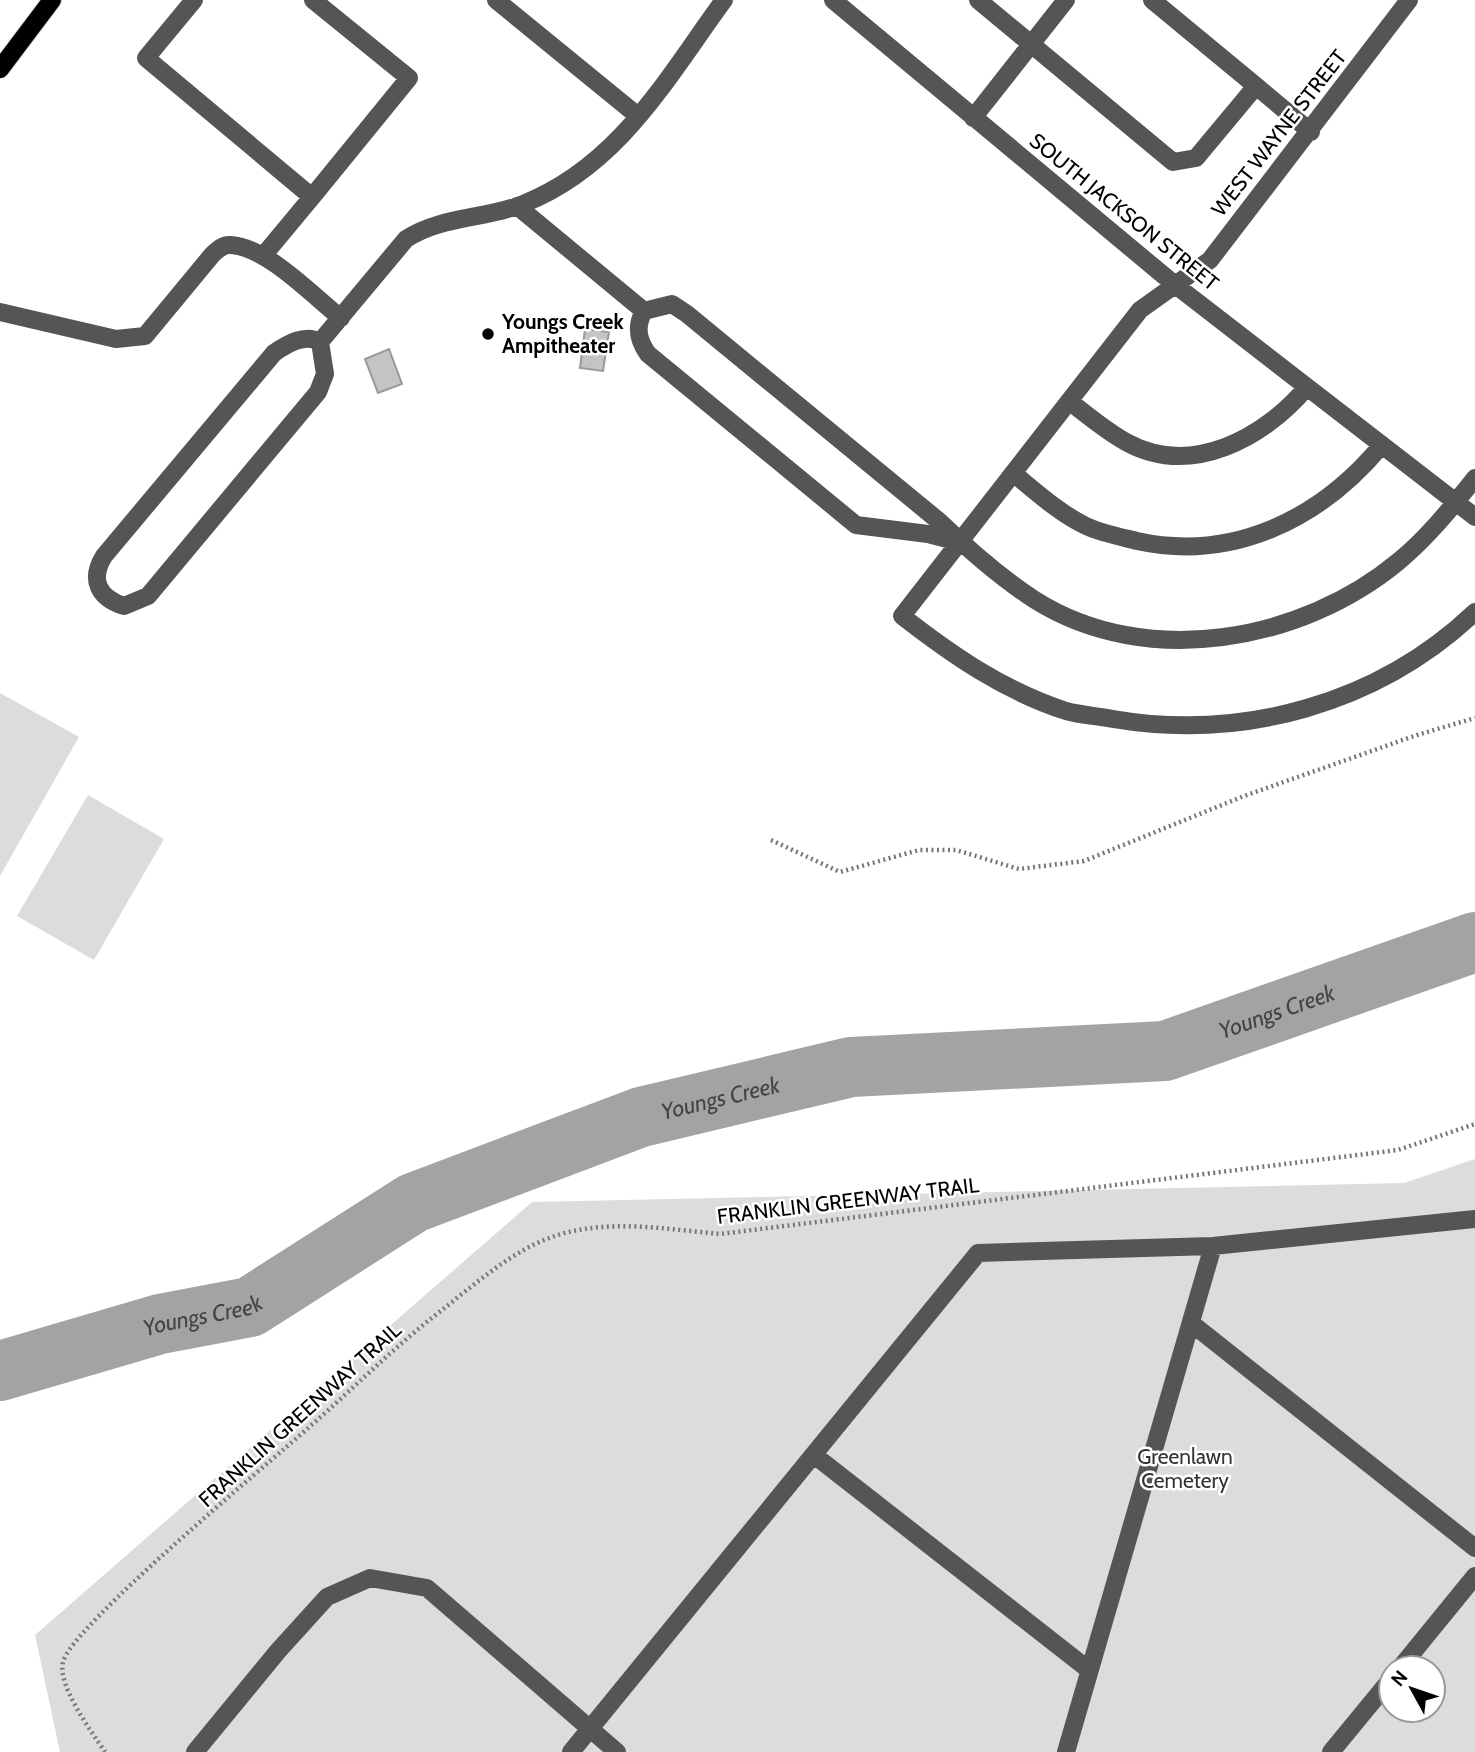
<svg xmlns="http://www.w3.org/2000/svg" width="1475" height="1752" font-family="Cabin,sans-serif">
  <rect width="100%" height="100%" fill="#fff"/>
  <!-- green -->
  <path fill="#dcdcdc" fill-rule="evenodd" d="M0 693 79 737 0 876Z
    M88 795 164 839 94 960 17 916Z
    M1475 1159V1752H60L35 1635 532 1202 1404 1183ZM1391 1668H1433V1710H1391Z"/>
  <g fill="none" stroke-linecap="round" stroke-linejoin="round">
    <!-- river -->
    <path stroke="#a3a3a3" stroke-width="60" id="s1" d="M0 1371 160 1324 250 1307 413 1203 641 1117 851 1067 1165 1051 1475 942"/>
  </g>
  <!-- building -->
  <path fill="#c4c4c4" stroke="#999" stroke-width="2" d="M585 329 609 332 603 371 580 368Z
    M389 349 402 384 378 393 365 359Z"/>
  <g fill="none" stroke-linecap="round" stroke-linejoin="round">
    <defs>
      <path id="major" d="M0 69 52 0"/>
    </defs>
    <!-- major casing -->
    <use href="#major" stroke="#dbdbdb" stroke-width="20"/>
    <!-- path -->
    <path stroke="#777" stroke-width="4.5" stroke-dasharray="2 3.5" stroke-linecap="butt" d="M771 840 840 872 919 850H956L1019 869 1084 861 1244 796 1417 735 1475 718
      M105 1752C92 1732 57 1686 63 1662 71 1627 268 1464 307 1429 352 1390 395 1346 442 1310 475 1284 512 1251 552 1237 606 1218 665 1229 720 1234L1398 1150 1475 1124"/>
    <!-- minor -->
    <path stroke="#555" stroke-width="18" d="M194 0 146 58 312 197 263 256
      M496 0 638 116
      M833 0 1174 284 1475 517
      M978 0 1173 162 1196 158 1256 86 1311 132
      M1152 0 1256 86
      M1409 0 1210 260 1140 310 902 616C952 655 1004 691 1066 711 1080 715 1097 716 1113 719 1243 741 1378 704 1475 612
      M973 118 1066 0
      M312 197 409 78 313 0
      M517 206 644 311
      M0 312 116 339 145 336 212 255C217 250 223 244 231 245 267 247 313 296 341 318
      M320 342 325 374 318 392 148 596 124 606C99 598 89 580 104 556L274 353C287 344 305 333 320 342L406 239C441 216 485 219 523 204 619 166 666 79 724 0
      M1069 401C1087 415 1106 431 1126 442 1191 478 1264 438 1306 388
      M1013 473C1035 491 1059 513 1086 526 1101 533 1121 537 1137 541 1233 562 1320 519 1381 446
      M959 542 928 534 856 525 648 354C638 340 635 327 644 311L672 304 687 314 940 522C969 550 1001 578 1035 600 1146 670 1302 642 1399 561 1428 537 1452 507 1475 478
      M1191 1323 1475 1548
      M814 1455 1089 1670
      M1400 1668 1475 1576
      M195 1752 278 1651 327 1597 370 1578 427 1588 617 1752
      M571 1752 978 1253 1213 1246 1475 1219
      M1066 1752 1213 1246
      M1331 1752 1391 1679"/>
    <!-- major -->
    <use href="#major" stroke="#000" stroke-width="18"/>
  </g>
  <!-- markers -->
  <circle fill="#000" stroke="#fff" stroke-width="2.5" cx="488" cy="334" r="7"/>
  <g text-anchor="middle" stroke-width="5" stroke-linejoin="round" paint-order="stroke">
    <!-- street labels -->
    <g font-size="21" fill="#000" stroke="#fff">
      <text transform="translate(1279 133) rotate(-52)" y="7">WEST WAYNE STREET</text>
      <text transform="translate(1124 212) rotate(39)" y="7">SOUTH JACKSON STREET</text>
      <text transform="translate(848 1201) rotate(-7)" y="7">FRANKLIN GREENWAY TRAIL</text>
      <text transform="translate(300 1415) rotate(-42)" y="7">FRANKLIN GREENWAY TRAIL</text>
    </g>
    <!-- poi labels -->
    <g font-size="21" font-weight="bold" fill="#000" stroke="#fff" text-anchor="start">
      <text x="502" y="329">Youngs Creek<tspan x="502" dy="24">Ampitheater</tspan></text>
    </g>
    <!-- park labels -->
    <g font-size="21" fill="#333" stroke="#fff">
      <text x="1185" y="1464">Greenlawn<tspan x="1185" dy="24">Cemetery</tspan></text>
    </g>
    <!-- water labels -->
    <g font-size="23" font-style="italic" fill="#444" stroke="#fff">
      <text dy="8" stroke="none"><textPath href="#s1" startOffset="1344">Youngs Creek</textPath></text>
      <text dy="8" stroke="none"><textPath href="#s1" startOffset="777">Youngs Creek</textPath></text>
      <text dy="8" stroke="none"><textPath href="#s1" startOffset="210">Youngs Creek</textPath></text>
    </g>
  </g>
  <!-- north arrow -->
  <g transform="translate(1412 1689) rotate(310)"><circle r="33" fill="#ffffff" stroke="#999999" stroke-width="2"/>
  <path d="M0-5L12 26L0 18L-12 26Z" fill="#000000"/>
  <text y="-10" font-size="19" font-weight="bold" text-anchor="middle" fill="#000000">N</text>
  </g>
</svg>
